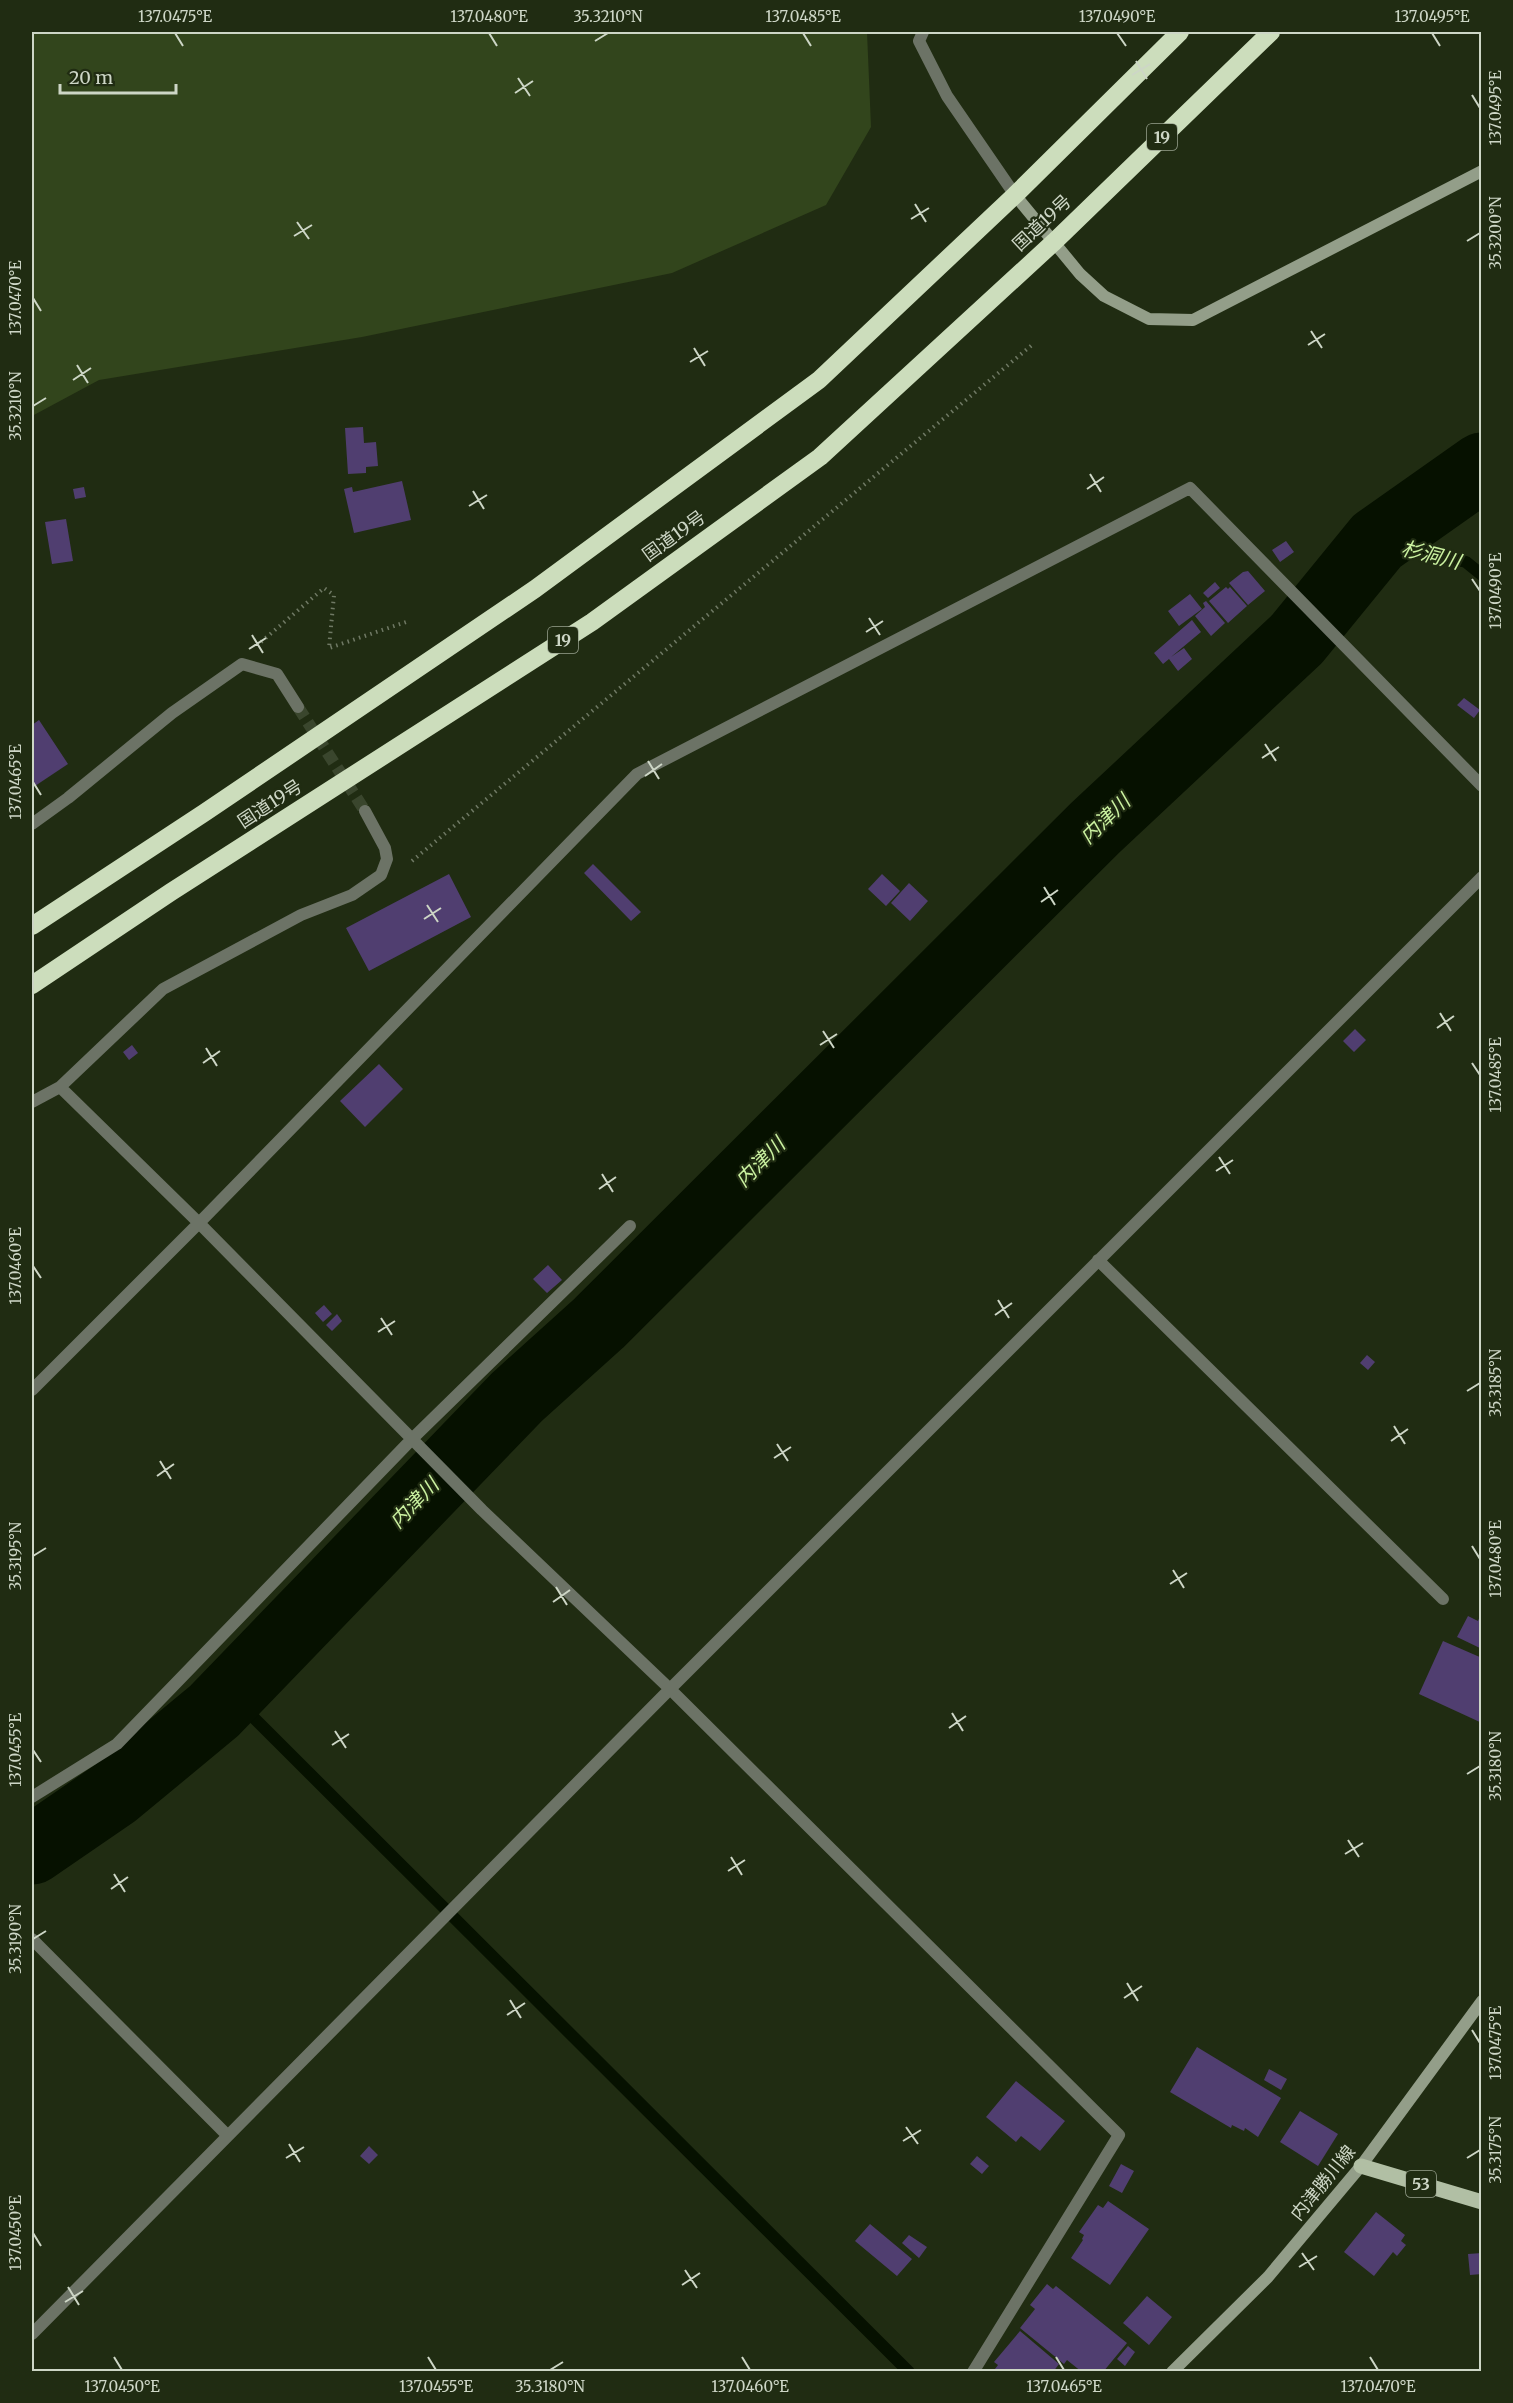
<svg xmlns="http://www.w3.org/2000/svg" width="1513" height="2403" font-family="Merriweather,'Noto Sans JP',serif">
  <rect width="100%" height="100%" fill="#202c12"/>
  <!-- green -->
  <path fill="#32451c" d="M32 32H867L871 127 826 205 672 273 362 337 99 380 32 416Z"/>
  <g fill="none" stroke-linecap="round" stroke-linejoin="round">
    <!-- stream -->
    <path stroke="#061100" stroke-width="12" d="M1377 541 1466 562 1482 575
      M214 1711 251 1715 909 2372"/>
    <!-- river -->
    <path stroke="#061100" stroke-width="69" d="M32 1850 115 1793 214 1711 517 1397 599 1323 1095 828 1297 639 1377 541 1482 467"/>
  </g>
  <!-- building -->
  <path fill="#503e70" d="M363 427 364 443 376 442 378 466 366 467V473L348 474 345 428Z
    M402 481 411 520 354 533 344 489 352 487 353 492Z
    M84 487 86 497 75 499 73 489Z
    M66 519 73 561 52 564 45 522Z
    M1286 541 1294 552 1280 562 1272 550Z
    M1248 571 1265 591 1248 605 1229 583 1243 572Z
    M1215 582 1220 588 1208 598 1203 593Z
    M1226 587 1228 589 1230 587 1247 606 1228 623 1209 601Z
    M1190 594 1202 609 1179 626 1168 611Z
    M1206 601 1225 623 1211 636 1195 616 1205 607 1203 603Z
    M1192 620 1201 632 1171 657 1184 648 1192 659 1178 671 1169 659 1163 664 1154 653Z
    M1464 698 1480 710 1474 718 1457 705Z
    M39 720 68 764 32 788V725Z
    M593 864 641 912 631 921 584 873Z
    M449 874 471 917 369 971 346 928Z
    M882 874 900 891 886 906 868 889Z
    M909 883 928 901 910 921 891 903Z
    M1355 1029 1366 1040 1354 1052 1343 1041Z
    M132 1045 138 1053 129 1060 123 1052Z
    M379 1064 403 1089 365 1127 340 1101Z
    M548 1265 562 1280 547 1293 533 1279Z
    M324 1305 332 1314 323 1322 315 1313Z
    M337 1314 342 1321 332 1331 326 1325Z
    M1367 1355 1375 1362 1368 1370 1360 1363Z
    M1468 1616 1478 1621 1480 1616 1482 1617V1649L1457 1637Z
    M1443 1641 1482 1658V1723L1419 1694Z
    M1197 2047 1281 2098 1258 2137 1245 2128 1244 2131 1232 2125 1231 2128 1170 2092Z
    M1269 2069 1287 2079 1281 2090 1264 2080Z
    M1016 2081 1065 2121 1040 2151 1021 2136 1016 2142 986 2117Z
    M1300 2111 1338 2134 1318 2166 1280 2142Z
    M369 2146 378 2155 369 2164 360 2156Z
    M977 2156 989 2166 982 2174 970 2164Z
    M1121 2164 1134 2171 1122 2193 1109 2186Z
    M1108 2201 1149 2229 1110 2285 1071 2258 1083 2240 1082 2239 1084 2235 1079 2232 1098 2205 1103 2208Z
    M1376 2212 1405 2235 1401 2241 1406 2245 1397 2256 1393 2252 1374 2276 1344 2252Z
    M870 2224 912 2259 897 2276 855 2241Z
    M909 2235 927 2247 919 2258 902 2243Z
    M1482 2253V2274L1470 2275 1468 2254Z
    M1047 2284 1053 2289 1056 2286 1127 2343 1103 2372H1082L1067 2360 1064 2364 1020 2328 1035 2309 1030 2305Z
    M1147 2296 1172 2317 1149 2345 1123 2323Z
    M1020 2331 1059 2364 1053 2372H999L995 2369 998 2365 994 2362Z
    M1128 2346 1135 2352 1125 2366 1117 2359Z"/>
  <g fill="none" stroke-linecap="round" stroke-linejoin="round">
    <!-- street-tunnel -->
    <path stroke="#3a462d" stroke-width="12" stroke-dasharray="12 6" stroke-linecap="butt" d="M298 707 365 811"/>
    <!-- path -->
    <path stroke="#6f7964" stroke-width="4" stroke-dasharray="1.5 4.5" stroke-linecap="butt" d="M261 642 324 588 334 595 329 648 409 621
      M412 861 1032 345"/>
    <!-- lane -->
    <path stroke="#6c7366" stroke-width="12" d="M923 32 919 41 947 96 1015 195"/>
    <!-- street -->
    <path stroke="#6c7366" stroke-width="12" d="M32 824 68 798 172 713 242 664 277 674 298 707
      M60 1087 199 1223 482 1510 670 1689 1119 2135 973 2372
      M32 1102 60 1087 163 989 301 915 352 895 381 875 387 859 385 848 365 811
      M1098 1260 1443 1599
      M32 1390 199 1223 637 774 1190 488 1482 786
      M32 1797 117 1744 412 1439 630 1226
      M32 1939 227 2135
      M32 2334 670 1689 1482 877"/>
    <!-- secondary -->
    <path stroke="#939e89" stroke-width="12" d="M1015 195 1080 274 1104 296 1149 319 1193 320 1482 171
      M1172 2372 1268 2277 1361 2166 1482 2001"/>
    <!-- primary -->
    <path stroke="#b1bfa4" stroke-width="15" d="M1361 2166 1482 2202"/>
    <!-- highway -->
    <path stroke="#ccddbc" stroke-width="18" d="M32 926 204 813 535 589 819 380 1015 195 1180 32
      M32 985 171 892 592 622 820 457 1054 242 1271 32"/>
  </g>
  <!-- ticks -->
  <path fill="none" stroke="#cdd6c6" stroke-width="2" d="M175 33 183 46M489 33 497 46M803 33 811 46M1117 33 1126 46M1432 33 1440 46M595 41 608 33M1136 61 1147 79M1132 75 1150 64M518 78 530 96M515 93 533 81M1472 95 1480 108M915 204 926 222M911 219 929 208M297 222 309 239M294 236 312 225M1467 241 1480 233M33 298 41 311M1311 331 1322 348M1308 345 1325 334M694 348 705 366M690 362 708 351M77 365 88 383M73 380 91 368M33 406 46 398M1090 474 1101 492M1087 489 1104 477M473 491 484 509M469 506 487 495M1472 579 1480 591M869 618 880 635M866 632 883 621M252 635 263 653M249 649 266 638M1265 744 1276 761M1262 758 1279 747M648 761 659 779M645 776 662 764M33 782 41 795M1044 887 1055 905M1041 902 1058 890M427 905 438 922M424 919 441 908M1440 1013 1451 1031M1437 1028 1454 1016M823 1031 834 1048M820 1045 837 1034M206 1048 217 1066M203 1063 220 1051M1472 1063 1480 1075M1219 1157 1230 1174M1216 1171 1233 1160M602 1174 613 1192M599 1189 616 1177M33 1266 41 1278M998 1300 1009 1318M995 1315 1012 1303M381 1318 392 1335M378 1332 395 1321M1467 1391 1480 1383M1394 1426 1405 1444M1391 1441 1408 1429M777 1444 788 1461M774 1458 791 1447M160 1461 171 1479M157 1476 174 1464M1472 1546 1480 1559M33 1556 46 1548M1173 1570 1184 1588M1170 1584 1187 1573M556 1587 567 1605M553 1602 570 1590M952 1713 963 1731M949 1728 966 1716M335 1731 346 1748M332 1745 349 1734M33 1750 41 1762M1467 1774 1480 1766M1348 1840 1359 1857M1345 1854 1363 1843M731 1857 742 1875M728 1871 745 1860M114 1874 125 1892M111 1889 128 1877M33 1939 46 1931M1127 1983 1138 2001M1124 1998 1142 1986M510 2000 521 2018M507 2015 525 2003M1472 2030 1480 2043M906 2127 918 2144M903 2141 921 2130M289 2144 300 2162M286 2158 304 2147M1467 2158 1480 2150M33 2233 41 2246M1302 2253 1314 2270M1299 2267 1317 2256M685 2270 697 2288M682 2285 700 2273M68 2287 79 2305M65 2302 83 2291M114 2357 122 2370M428 2357 436 2370M742 2357 750 2370M1056 2357 1064 2370M1370 2357 1378 2370M550 2370 563 2362"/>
  <g text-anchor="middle" stroke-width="4.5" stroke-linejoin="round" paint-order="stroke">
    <!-- shield labels -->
    <g fill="#202c12" stroke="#99a390" stroke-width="1.5">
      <rect x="1147" y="124" width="30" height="26" rx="4.5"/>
      <rect x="548" y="627" width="30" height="26" rx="4.5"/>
      <rect x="1406" y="2171" width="30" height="26" rx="4.5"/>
    </g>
    <g font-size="16" font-weight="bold" fill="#cdd6c6">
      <text x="1162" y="143">19</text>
      <text x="563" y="646">19</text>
      <text x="1421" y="2190">53</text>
    </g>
    <!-- street labels -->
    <g font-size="18" fill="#cdd6c6" stroke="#202c12">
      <text transform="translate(1042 223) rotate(-43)" y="6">国道19号</text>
      <text transform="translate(674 536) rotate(-36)" y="6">国道19号</text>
      <text transform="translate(270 804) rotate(-33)" y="6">国道19号</text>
      <text transform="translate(1323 2183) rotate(-51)" y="6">内津勝川線</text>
    </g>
    <!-- water labels -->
    <g font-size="20" font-style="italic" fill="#cbf2a1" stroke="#202c12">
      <text transform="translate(1431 555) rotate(14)" y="7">杉洞川</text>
      <text transform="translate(1105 819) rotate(-44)" y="7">内津川</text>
      <text transform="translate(760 1162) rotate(-45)" y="7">内津川</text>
      <text transform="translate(414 1503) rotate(-46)" y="7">内津川</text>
    </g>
  </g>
  <!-- border -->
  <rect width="1513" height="2403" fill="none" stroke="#202c12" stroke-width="66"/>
  <!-- scale -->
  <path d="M60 84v9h116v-9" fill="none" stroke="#cdd6c6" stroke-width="3"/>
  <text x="69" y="84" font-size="18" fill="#cdd6c6" stroke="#202c12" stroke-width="4.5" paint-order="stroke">20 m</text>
  <rect x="33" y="33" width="1447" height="2337" fill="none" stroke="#cdd6c6" stroke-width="2"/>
  <g font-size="15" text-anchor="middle" fill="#cdd6c6">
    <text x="175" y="22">137.0475°E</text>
    <text x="489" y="22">137.0480°E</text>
    <text x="608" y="22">35.3210°N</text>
    <text x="803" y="22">137.0485°E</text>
    <text x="1117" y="22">137.0490°E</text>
    <text x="1432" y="22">137.0495°E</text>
    <text transform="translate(1496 108) rotate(-90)" y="5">137.0495°E</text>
    <text transform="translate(1496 233) rotate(-90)" y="5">35.3200°N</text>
    <text transform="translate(16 298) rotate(-90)" y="5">137.0470°E</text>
    <text transform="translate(16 406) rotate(-90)" y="5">35.3210°N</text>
    <text transform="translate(1496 591) rotate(-90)" y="5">137.0490°E</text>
    <text transform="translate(16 782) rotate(-90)" y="5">137.0465°E</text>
    <text transform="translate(1496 1075) rotate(-90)" y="5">137.0485°E</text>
    <text transform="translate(16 1266) rotate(-90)" y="5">137.0460°E</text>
    <text transform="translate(1496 1383) rotate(-90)" y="5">35.3185°N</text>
    <text transform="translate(16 1556) rotate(-90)" y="5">35.3195°N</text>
    <text transform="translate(1496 1559) rotate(-90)" y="5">137.0480°E</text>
    <text transform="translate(16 1750) rotate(-90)" y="5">137.0455°E</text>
    <text transform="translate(1496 1766) rotate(-90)" y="5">35.3180°N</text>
    <text transform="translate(16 1939) rotate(-90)" y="5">35.3190°N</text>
    <text transform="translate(1496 2043) rotate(-90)" y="5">137.0475°E</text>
    <text transform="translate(1496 2150) rotate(-90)" y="5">35.3175°N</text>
    <text transform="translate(16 2233) rotate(-90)" y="5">137.0450°E</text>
    <text x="122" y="2392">137.0450°E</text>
    <text x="436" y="2392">137.0455°E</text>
    <text x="550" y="2392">35.3180°N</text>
    <text x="750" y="2392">137.0460°E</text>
    <text x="1064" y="2392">137.0465°E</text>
    <text x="1378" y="2392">137.0470°E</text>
  </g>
</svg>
